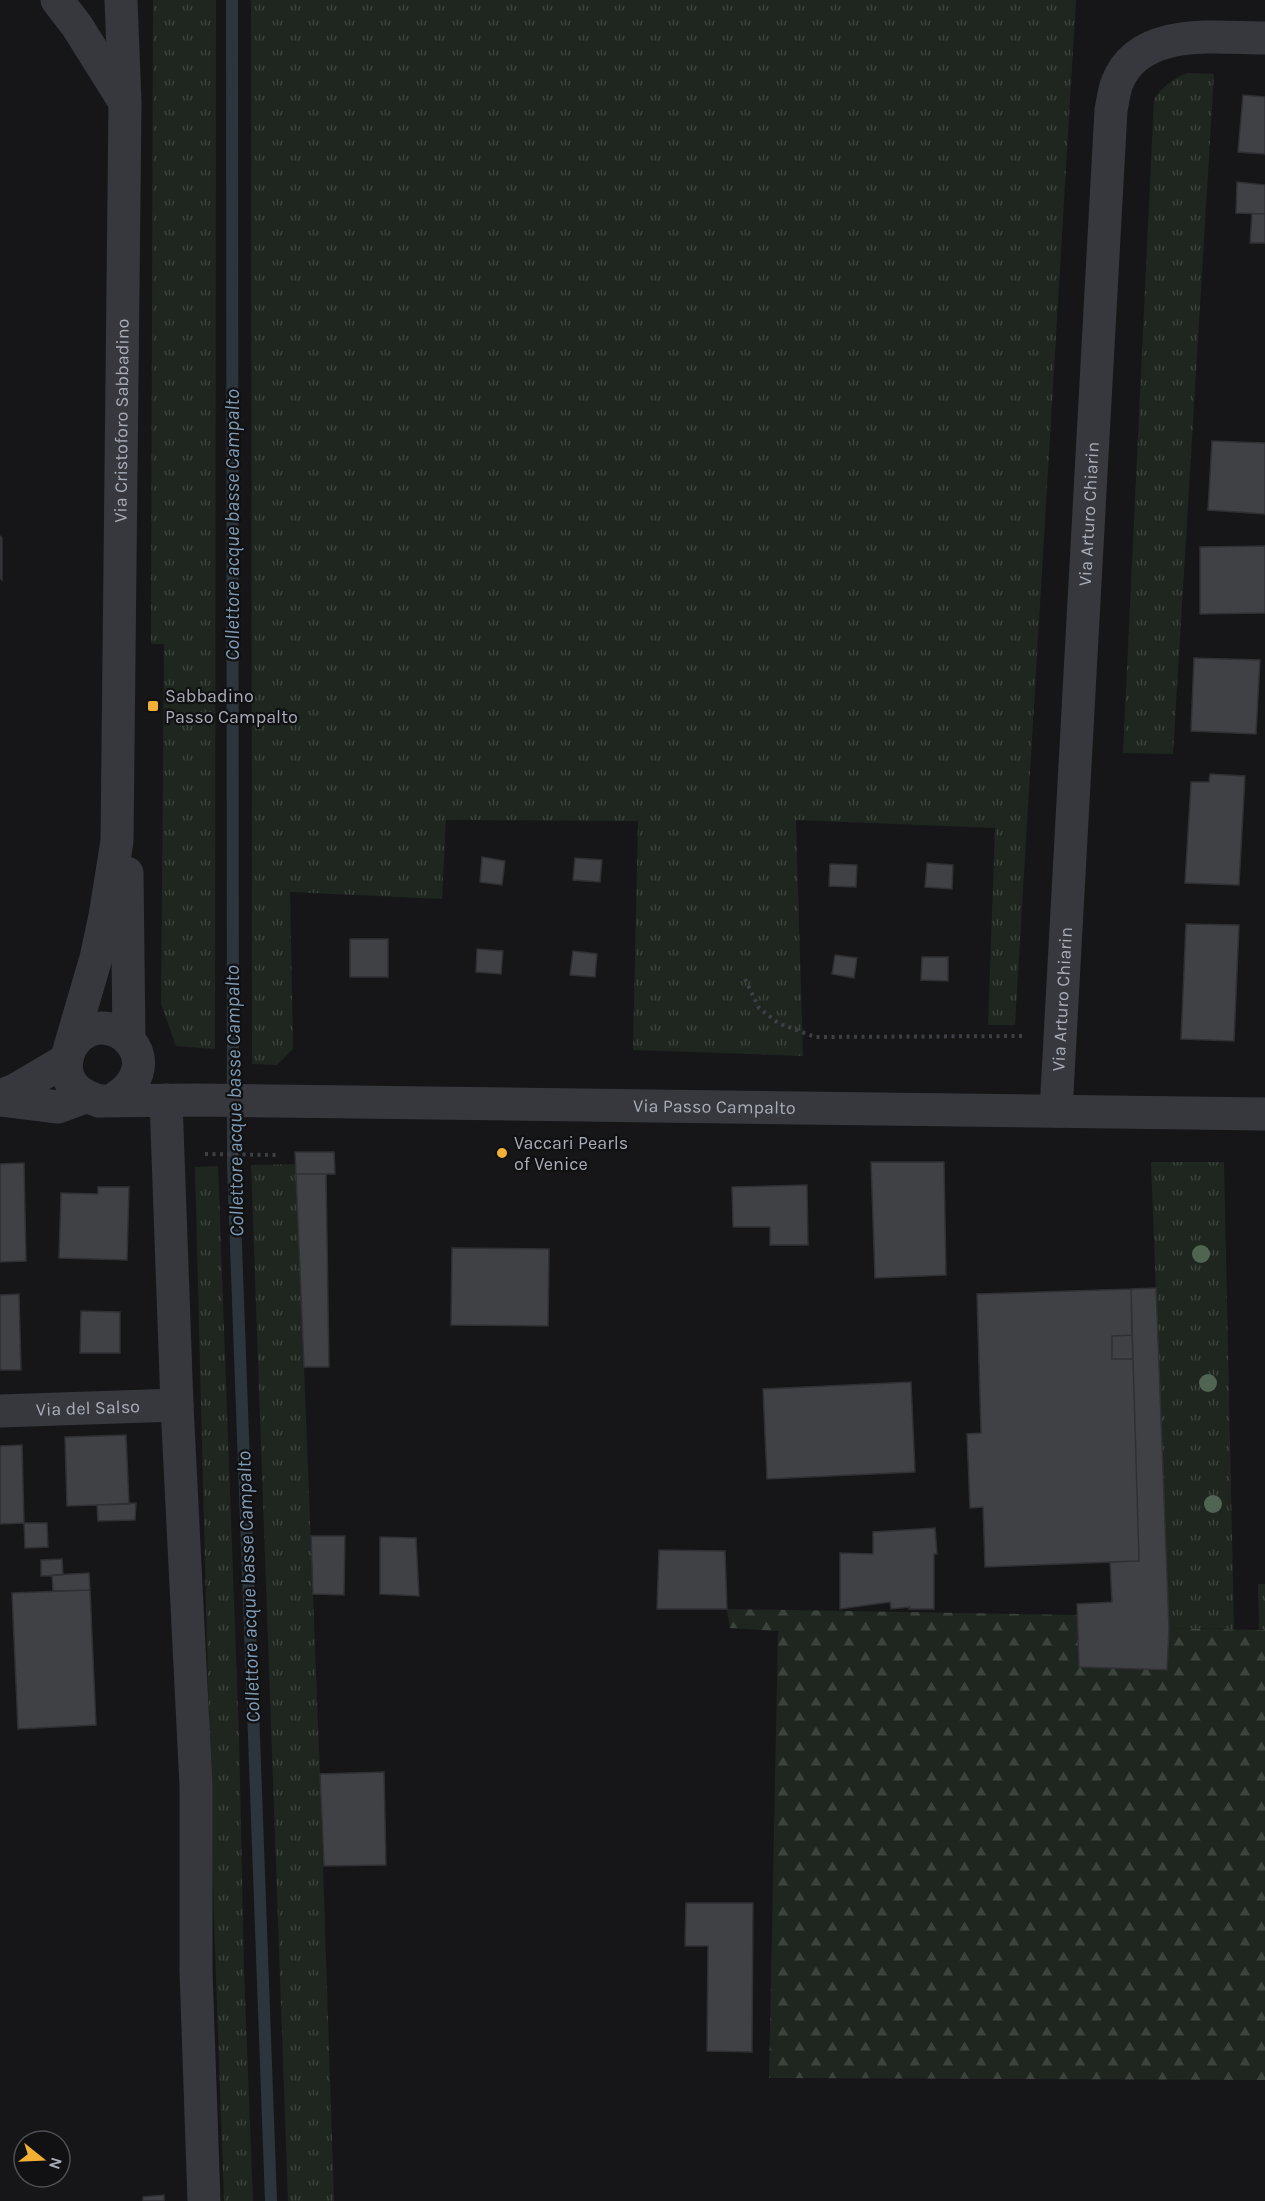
<svg xmlns="http://www.w3.org/2000/svg" width="1265" height="2201" font-family="Karla,sans-serif">
  <defs>
    <pattern id="grass-tufts" width="24" height="20" patternUnits="userSpaceOnUse" patternTransform="scale(1.5)"><rect width="24" height="20" fill="#1e261f"/><path d="M3 7l-1-3M5 7V3M7 7l1-3M15 17l-1-3M17 17v-4M19 17l1-3" fill="none" stroke="#3c433d"/></pattern>
    <pattern id="forest-firs" width="22" height="20" patternUnits="userSpaceOnUse" patternTransform="scale(1.5)"><rect width="22" height="20" fill="#1e261f"/><path d="M5 1l3.5 6h-7zM16 11l3.5 6h-7z" fill="#3c433d"/></pattern>
  </defs>
  <rect width="100%" height="100%" fill="#161618"/>
  <!-- grass -->
  <path fill="url(#grass-tufts)" d="M153 0H216L215 1049 176 1046 161 1004 164 644H151Z
    M251 0H1076L1015 1025H988L995 828 796 820 803 1056 633 1050 638 821 446 820 442 899 290 892 293 1049 277 1065 252 1064Z
    M1187 73 1214 74 1173 754 1123 753 1154 99C1163 86 1173 79 1187 73Z
    M1151 1162H1224L1234 1629 1169 1628Z
    M296 1164 320 1774 334 2201H288L251 1165Z
    M218 1166 239 1736 244 1971 253 2201H224L214 1922 195 1167Z
    M1258 1584H1265V1630L1259 1629Z"/>
  <!-- forest -->
  <path fill="url(#forest-firs)" d="M727 1609 1077 1615 1079 1667 1167 1670 1169 1628 1265 1630V2080L769 2078 778 1631 730 1628Z"/>
  <g fill="none" stroke-linecap="round" stroke-linejoin="round">
    <!-- stream -->
    <path stroke="#2c353c" stroke-width="12" d="M232 0 233 1164 271 2201"/>
  </g>
  <!-- building -->
  <path fill="#404145" stroke="#303034" stroke-width="1.5" d="M1243 95 1265 97V154L1238 152Z
    M1237 182 1265 185V214L1236 213Z
    M1252 214H1265V243H1250Z
    M1212 441 1265 443V514L1208 510Z
    M0 536 2 538V580L0 578Z
    M1265 546V613L1200 614V547Z
    M1194 658 1260 660 1256 734 1191 731Z
    M1210 774 1245 776 1239 885 1185 883 1191 782H1209Z
    M482 857 505 861 502 885 480 882Z
    M575 858 602 860 600 882 573 880Z
    M927 863 953 865 952 889 925 887Z
    M830 864 857 865 856 887 829 886Z
    M1186 924 1239 925 1234 1041 1181 1039Z
    M350 939H388V977H350Z
    M477 949 503 951 501 974 476 972Z
    M573 951 597 954 595 977 570 975Z
    M835 955 857 958 854 978 832 974Z
    M922 957H948V981L921 980Z
    M295 1152H334L335 1174H296Z
    M871 1162H944L946 1275 875 1278Z
    M24 1163 26 1261 0 1262V1164Z
    M296 1174H326L329 1367H304Z
    M807 1185 808 1245H770V1227H733L732 1187Z
    M98 1187H129L127 1260 59 1258 61 1193 98 1194Z
    M452 1248 549 1249 548 1326 451 1325Z
    M1156 1288 1169 1628 1167 1670 1079 1667 1077 1604 1112 1602 1110 1562 1139 1561 1131 1289Z
    M1131 1289 1132 1335 1112 1336V1359H1133L1139 1561 985 1567 983 1507 970 1508 967 1434 981 1433 977 1294Z
    M19 1294 21 1370H0V1295Z
    M81 1311 120 1312V1353H80Z
    M1132 1335 1133 1359H1112V1336Z
    M911 1382 915 1472 767 1479 763 1389Z
    M126 1435 129 1504 67 1506 65 1437Z
    M22 1445 24 1523 0 1524V1446Z
    M136 1503 135 1520 98 1521 97 1505Z
    M24 1523H47L48 1547 25 1548Z
    M935 1528 937 1554H934V1609H909L910 1607 891 1609 890 1602 840 1609V1553L873 1554V1532Z
    M311 1536H345L344 1595 313 1594Z
    M380 1537 416 1538 419 1596 380 1594Z
    M659 1550 725 1551 727 1609H657Z
    M62 1559 63 1575 41 1576V1560Z
    M89 1573 90 1590 53 1591 52 1575Z
    M90 1590 96 1725 18 1729 12 1593Z
    M384 1772 386 1865 324 1866 320 1774Z
    M686 1903H753L752 2052 707 2051 708 1946H685Z
    M164 2195V2201H143V2197Z"/>
  <g fill="none" stroke-linecap="round" stroke-linejoin="round">
    <!-- path -->
    <path stroke="#3d3f44" stroke-width="4" stroke-dasharray="3 4.5" stroke-linecap="butt" d="M745 979 759 1008 778 1023 815 1037 1024 1036
      M205 1154 277 1155"/>
    <!-- street -->
    <g stroke="#37383d" stroke-width="33">
      <path d="M57 0 77 26 124 101"/>
      <path d="M127 873 129 1039"/>
      <path id="s1" d="M70 1047 96 958 105 916 117 841 125 103 121 0"/>
      <path d="M0 1096 17 1089 66 1060"/>
      <path id="s2" d="M114 1099C174 1062 109 1001 75 1041 68 1050 65 1060 67 1072 70 1089 84 1096 99 1101L197 1100 1265 1114"/>
      <path d="M0 1100 58 1107 85 1097"/>
      <path d="M166 1100 177 1405 196 1786V1971L204 2201"/>
      <path id="s3" d="M1056 1111 1111 110C1113 101 1114 91 1117 83 1139 26 1216 38 1265 38"/>
      <path id="s4" d="M0 1411 177 1405"/>
    </g>
  </g>
  <!-- trees -->
  <g fill="#506452">
    <circle cx="1201" cy="1254" r="9"/>
    <circle cx="1208" cy="1383" r="9"/>
    <circle cx="1213" cy="1504" r="9"/>
  </g>
  <!-- markers -->
  <g fill="#f2b134" stroke="#111113" stroke-width="2">
    <rect x="147" y="700" width="12" height="12" rx="3"/>
    <circle cx="502" cy="1153" r="6"/>
  </g>
  <g text-anchor="middle" stroke-width="4.5" stroke-linejoin="round" paint-order="stroke">
    <!-- street labels -->
    <g font-size="18" fill="#a8adb8" stroke="#111113">
      <text dy="6" stroke="none"><textPath href="#s1" startOffset="632">Via Cristoforo Sabbadino</textPath></text>
      <text dy="6" stroke="none"><textPath href="#s3" startOffset="598">Via Arturo Chiarin</textPath></text>
      <text dy="6" stroke="none"><textPath href="#s3" startOffset="112">Via Arturo Chiarin</textPath></text>
      <text dy="6" stroke="none"><textPath href="#s2" startOffset="826">Via Passo Campalto</textPath></text>
      <text dy="6" stroke="none"><textPath href="#s4" startOffset="88">Via del Salso</textPath></text>
    </g>
    <!-- poi labels -->
    <g font-size="18" fill="#a8adb8" stroke="#111113" text-anchor="start">
      <text x="165" y="702">Sabbadino<tspan x="165" dy="21">Passo Campalto</tspan></text>
      <text x="514" y="1149">Vaccari Pearls<tspan x="514" dy="21">of Venice</tspan></text>
    </g>
    <!-- water labels -->
    <g font-size="20" font-style="italic" fill="#7f9bb3" stroke="#111113">
      <text transform="translate(232 525) rotate(-90)" y="7">Collettore acque basse Campalto</text>
      <text transform="translate(234 1101) rotate(-91)" y="7">Collettore acque basse Campalto</text>
      <text transform="translate(248 1587) rotate(-92)" y="7">Collettore acque basse Campalto</text>
    </g>
  </g>
  <!-- north arrow -->
  <g transform="translate(42 2159) rotate(108)"><circle r="28" fill="#111113" stroke="#4d4f55" stroke-width="1.5"/>
  <path d="M0-4.5L10 22L0 15L-10 22Z" fill="#f2b134"/>
  <text y="-9" font-size="16" font-weight="bold" text-anchor="middle" fill="#a8adb8">N</text>
  </g>
</svg>
